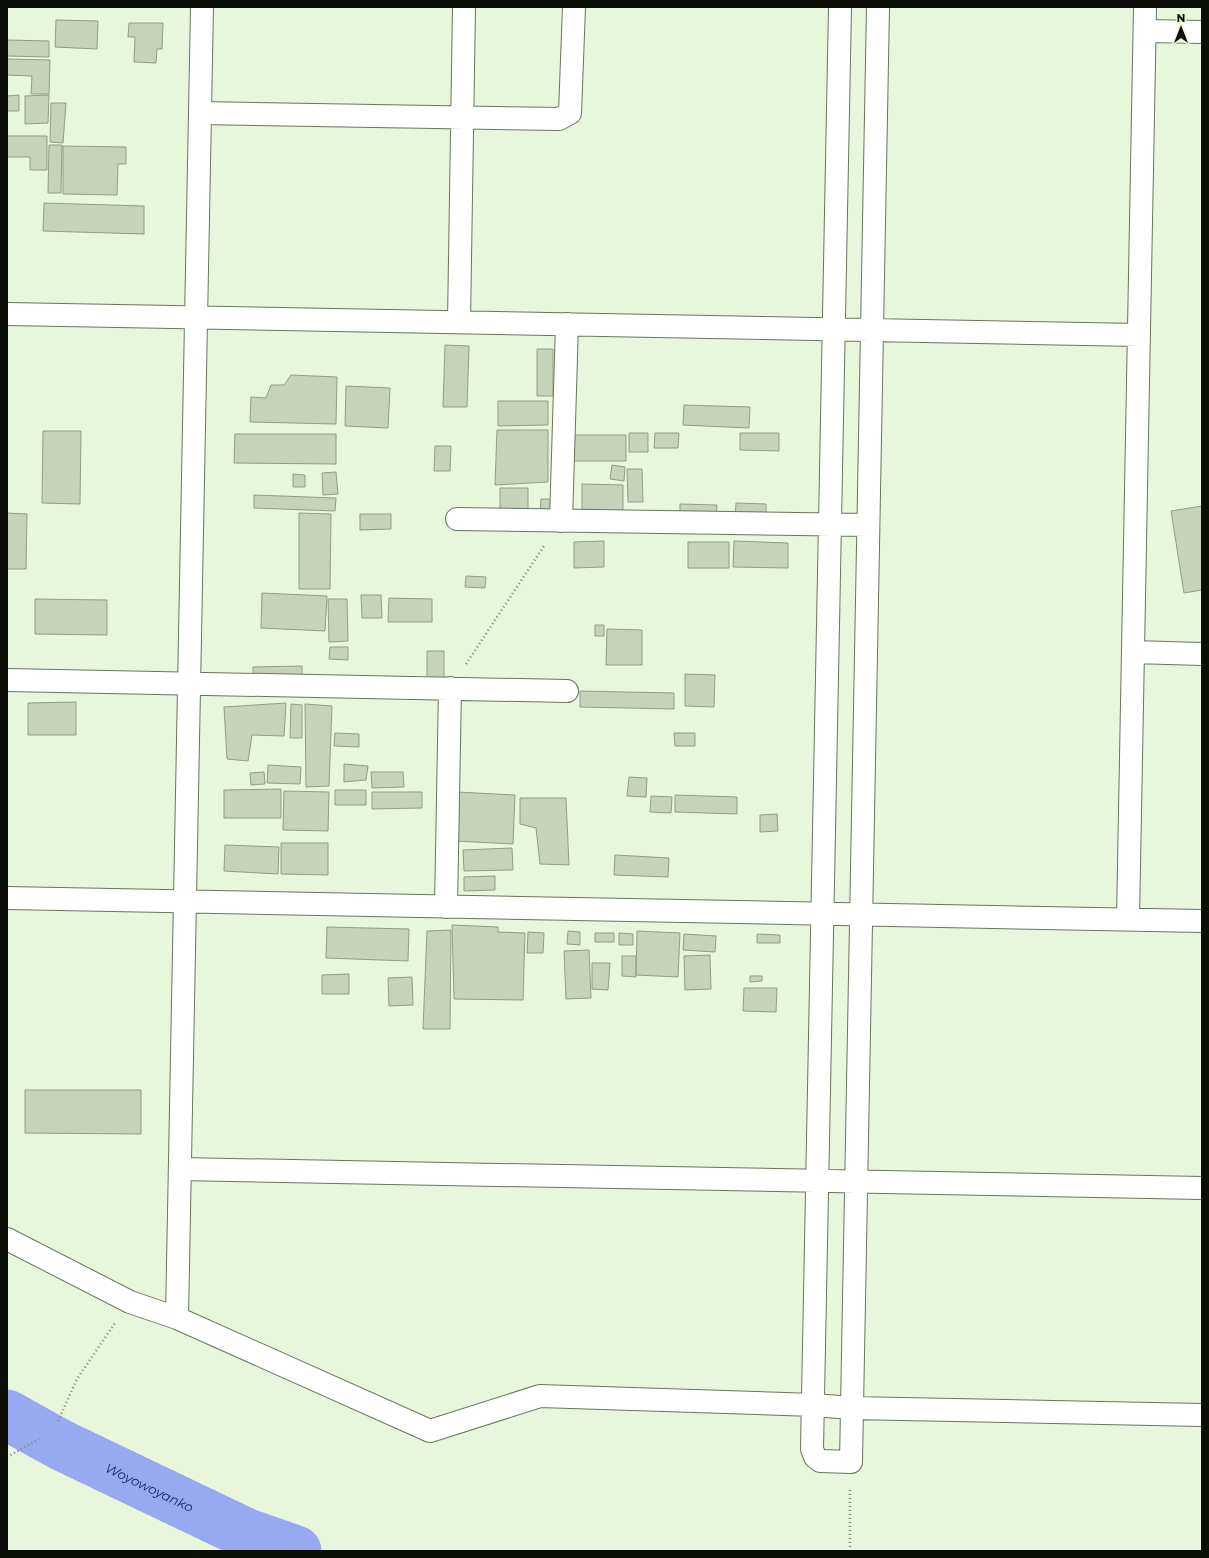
<svg xmlns="http://www.w3.org/2000/svg" width="1209" height="1558" font-family="Montserrat,sans-serif">
  <rect width="100%" height="100%" fill="#e8f6db"/>
  <g fill="none" stroke-linecap="round" stroke-linejoin="round">
    <!-- river -->
    <path stroke="#96a9f1" stroke-width="51" id="s1" d="M7 1415 61 1445 245 1533 296 1551"/>
  </g>
  <!-- building -->
  <path fill="#c6d3b9" stroke="#919e85" d="M56 20 98 21 97 49 55 47Z
    M129 23H163L162 49H157L156 63 134 62 135 37H128Z
    M7 40 49 41V57L7 56Z
    M7 59 50 60 49 94H31L32 76 7 75Z
    M19 95V111H7V96Z
    M49 95 48 123 25 124V96Z
    M51 103H66L63 143 50 142Z
    M7 136H47V170H30V157H7Z
    M49 145H62L61 193H48Z
    M63 146 126 147V164H118L117 195 63 194Z
    M44 203 144 206V234L43 231Z
    M445 345 469 346 467 407H443Z
    M537 349H553V396H537Z
    M291 375 337 377 336 424 250 422 251 397 266 398 271 385H284Z
    M346 386 390 388 388 428 345 426Z
    M498 401H548V425L498 426Z
    M684 405 750 407 749 428 683 425Z
    M497 430H548V482L495 485Z
    M43 431H81L80 504 42 503Z
    M629 433H648V452H629Z
    M655 433H679L678 448H654Z
    M740 433H779V451L740 450Z
    M235 434H336V464L234 463Z
    M574 435H626V461H574Z
    M435 446H451L450 471H434Z
    M612 465 625 467 624 481 610 479Z
    M627 469H642L643 502H628Z
    M336 472 338 494 323 495 322 473Z
    M293 474 305 475V487H293Z
    M582 484 623 485V515L582 514Z
    M500 488H528V512H500Z
    M254 495 336 498 335 511 254 508Z
    M541 499H551L550 515 540 514Z
    M736 503 766 504V519L735 518Z
    M680 504 717 505 716 518H680Z
    M1202 506V590L1184 593 1171 511Z
    M7 513 27 514 26 569H7Z
    M299 513 331 514 330 589H299Z
    M360 514H391V529L360 530Z
    M604 541V567L574 568V542Z
    M734 541 788 543V568L733 567Z
    M688 542H729V568H688Z
    M466 576 486 577 485 588 465 587Z
    M262 593 327 596 325 631 261 628Z
    M361 595H381L382 618H362Z
    M389 598 432 599V622H388Z
    M35 599 107 600V635L35 634Z
    M328 599H347L348 641 329 642Z
    M595 625H604V636H595Z
    M607 629 642 630V665H606Z
    M330 647H348V660L329 659Z
    M427 651H444V680H427Z
    M302 666V679L253 680V667Z
    M685 674 715 675 714 707 685 706Z
    M580 691 674 693V709L580 707Z
    M76 702V735H28V703Z
    M286 703 284 736 252 735 248 761 227 759 224 707Z
    M291 704 302 705V738H290Z
    M305 704 332 706 329 786 306 787Z
    M335 733 359 734V747L334 746Z
    M674 733H695V746H675Z
    M344 764 368 766 366 780 344 782Z
    M268 765 301 767 300 784 267 783Z
    M264 772 265 784 251 785 250 773Z
    M371 772H403L404 787 372 788Z
    M629 777 647 778 646 797 627 796Z
    M281 789V818H224V790Z
    M335 790H366V805H335Z
    M284 791 329 792 328 831 283 830Z
    M372 792H422V808L372 809Z
    M457 792 515 795 513 844 454 841Z
    M675 795 737 797V814L675 812Z
    M651 796 672 797 671 813 650 812Z
    M520 798H566L569 865 540 864 536 828 520 824Z
    M777 814 778 831 760 832V815Z
    M281 843H328V875L281 874Z
    M225 845 279 847 278 874 224 871Z
    M512 848 513 870 464 871 463 850Z
    M615 855 669 858 668 877 614 875Z
    M495 876V890L464 891V877Z
    M452 925 498 927V932L525 933 523 1000 454 999Z
    M327 927 409 929 408 961 326 958Z
    M451 930 450 1029H423L427 931Z
    M568 931 580 932V945L567 944Z
    M637 931 680 933 678 977 636 975Z
    M528 932 544 933 543 953H527Z
    M595 933H614V942H595Z
    M619 933 633 934V945H619Z
    M684 934 716 936 715 952 683 950Z
    M757 934 780 935V943H757Z
    M589 950 591 998 566 999 564 951Z
    M710 955 711 989 685 990 684 956Z
    M622 956H636V977L622 976Z
    M592 963H610L608 990 592 989Z
    M349 974V994H322V975Z
    M750 976H762V981L750 982Z
    M412 977 413 1005 389 1006 388 978Z
    M744 988H777L776 1012 743 1011Z
    M25 1090H141V1134L25 1133Z"/>
  <g fill="none" stroke-linecap="round" stroke-linejoin="round">
    <defs>
      <path id="minor" d="M840 7 812 1449 815 1457 820 1461 851 1462 878 7
        M1145 31 1202 32
        M200 113 559 119 570 113 574 7
        M7 314 1139 335
        M459 322 464 7
        M457 519 868 525
        M561 521 567 324
        M1133 652 1202 654
        M7 680 567 691
        M7 898 1202 921
        M446 907 450 688
        M1128 919 1145 7
        M180 1169 1202 1188
        M7 1239 130 1302 177 1318 430 1431 540 1396 814 1405 851 1408 1202 1415
        M177 1318 202 7"/>
    </defs>
    <!-- minor casing -->
    <use href="#minor" stroke="#6a755e" stroke-width="24"/>
    <!-- path -->
    <path stroke="#7e8775" stroke-width="2.5" stroke-dasharray="1 3" stroke-linecap="butt" d="M466 664 544 546
      M58 1421 77 1379 115 1323
      M7 1457 39 1439
      M850 1551V1488"/>
    <!-- minor -->
    <use href="#minor" stroke="#fff" stroke-width="22"/>
  </g>
  <g text-anchor="middle" stroke-width="3" stroke-linejoin="round" paint-order="stroke">
    <!-- water labels -->
    <g font-size="13" font-style="italic" fill="#1b2171" stroke="#e8f6db">
      <text dy="5" stroke="none"><textPath href="#s1" startOffset="160">Woyowoyanko</textPath></text>
    </g>
  </g>
  <!-- border -->
  <rect width="1209" height="1558" fill="none" stroke="#0a0e06" stroke-width="16"/>
  <!-- north arrow -->
  <g transform="translate(1181 28)" stroke="#e8f6db" stroke-width="3" paint-order="stroke">
  <path d="M0-3L7 15L0 10L-7 15Z" fill="#0a0e06"/>
  <text y="-6" font-size="11" font-weight="bold" text-anchor="middle" fill="#0a0e06">N</text>
  </g>
</svg>
